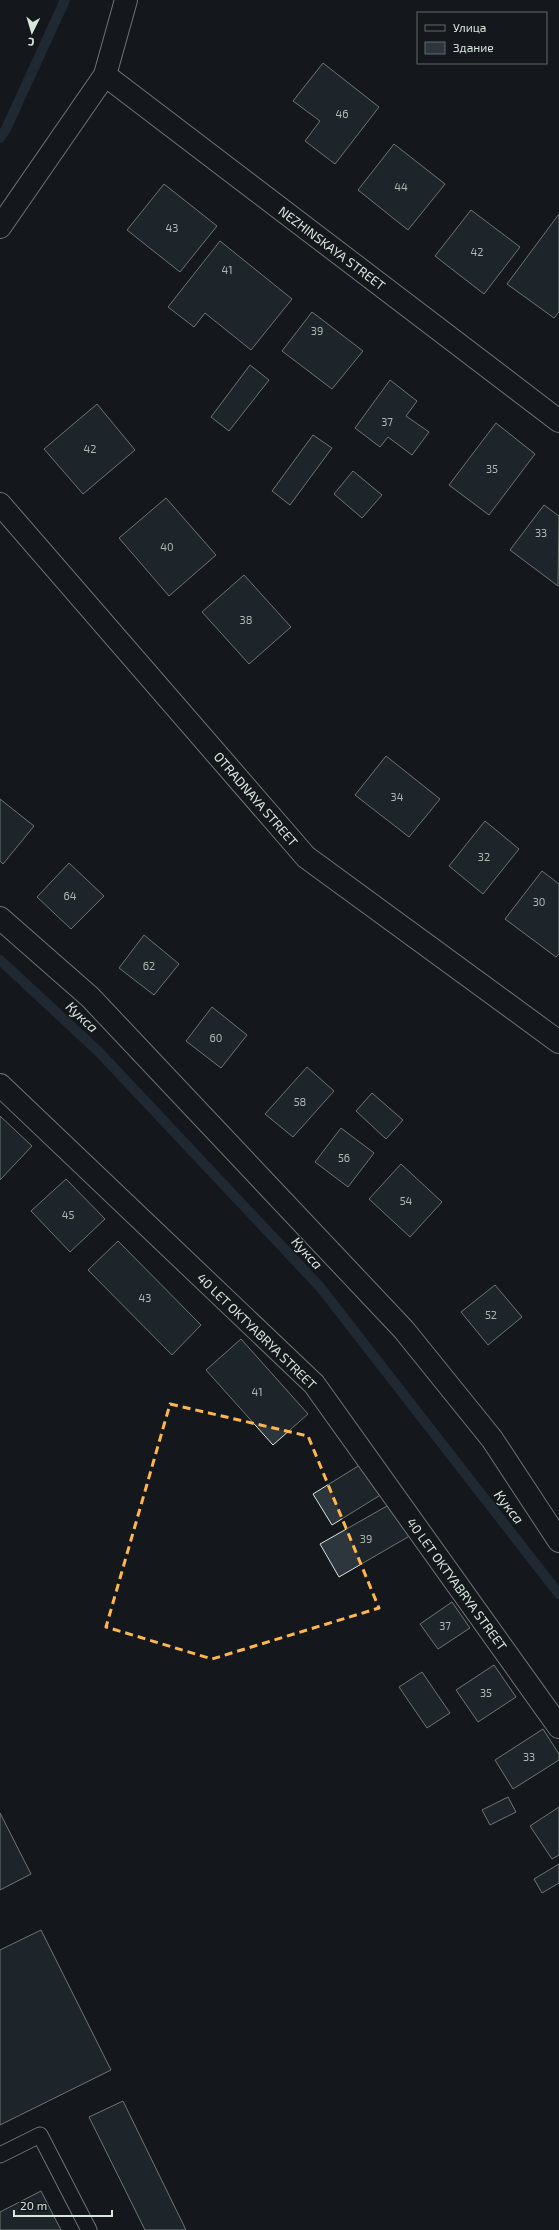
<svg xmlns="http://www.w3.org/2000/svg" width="559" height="2230" font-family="'Exo 2',sans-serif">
  <rect width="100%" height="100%" fill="#14181c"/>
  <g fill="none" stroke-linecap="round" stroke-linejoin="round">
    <!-- stream -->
    <path stroke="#2f3f4d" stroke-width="10" d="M0 138 6 129 65 0
      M0 960 99 1052 320 1287 559 1594"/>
  </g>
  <!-- building -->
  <path fill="#2c363c" stroke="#d8e6dc" d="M323 63 379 107 335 164 305 141 320 121 293 101Z
    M394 144 445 184 408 230 358 190Z
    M164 184 217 226 180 272 127 230Z
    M471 210 520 247 484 294 435 256Z
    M559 214V312L554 318 507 284Z
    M220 241 292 299 251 350 205 313 194 327 168 307Z
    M312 312 363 351 332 389 282 351Z
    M250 365 269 380 229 431 211 417Z
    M390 380 417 401 406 416 429 432 412 455 388 437 380 447 355 428Z
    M97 404 135 450 83 494 44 449Z
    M496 423 535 454 489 515 449 485Z
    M313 435 332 448 290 505 272 491Z
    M353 471 382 495 362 518 334 494Z
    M166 498 216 555 169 596 119 538Z
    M544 505 559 516 558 586 510 550Z
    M244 575 291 627 249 664 202 612Z
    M386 756 440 799 409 837 355 795Z
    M0 799 34 826 3 864 0 861Z
    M485 821 519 849 483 894 449 866Z
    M69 863 104 896 71 929 37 897Z
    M542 871 559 884V954L556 957 505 919Z
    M144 935 179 964 154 995 119 968Z
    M212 1007 247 1035 221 1068 186 1041Z
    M307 1067 334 1091 293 1137 265 1114Z
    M372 1093 403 1120 386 1139 356 1111Z
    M0 1116 32 1146 0 1180Z
    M341 1128 374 1153 348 1187 315 1162Z
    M401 1164 442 1202 410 1237 369 1199Z
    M66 1179 105 1219 70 1252 31 1211Z
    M118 1241 201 1325 172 1355 88 1270Z
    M495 1285 522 1317 488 1345 461 1312Z
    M241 1339 308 1414 273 1445 206 1370Z
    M363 1463 382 1494 332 1525 313 1494Z
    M394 1502 413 1534 339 1577 320 1544Z
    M452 1602 470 1628 438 1649 420 1624Z
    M494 1665 516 1697 478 1722 456 1690Z
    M422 1672 450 1713 427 1728 399 1687Z
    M543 1729 559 1754V1760L513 1789 495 1760Z
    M508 1797 516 1812 490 1825 482 1810Z
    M559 1807V1855L552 1859 530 1826Z
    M0 1813 31 1874 0 1890Z
    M559 1864V1883L542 1893 534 1879Z
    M41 1930 111 2070 0 2125V1950Z
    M123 2101 186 2230H145L89 2117Z
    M41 2191 61 2230H0V2212Z"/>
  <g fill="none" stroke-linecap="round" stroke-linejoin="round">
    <defs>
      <path id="service" d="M0 2155 40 2135 89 2230"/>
      <path id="minor" d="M105 75 559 421
        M0 227 105 75 126 0
        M0 504 306 857 559 1042
        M0 918 90 997 404 1330 492 1439 559 1541
        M0 1085 314 1384 559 1727"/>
    </defs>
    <!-- service casing -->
    <use href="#service" stroke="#d8e6dc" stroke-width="17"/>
    <!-- minor casing -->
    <use href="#minor" stroke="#d8e6dc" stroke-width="24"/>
    <!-- service -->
    <use href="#service" stroke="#14181c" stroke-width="15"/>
    <!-- minor -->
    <use href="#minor" stroke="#14181c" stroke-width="22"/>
  </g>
  <!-- marked area -->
  <path d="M0 0H559V2230H0ZM170 1404 308 1436 379 1608 212 1659 106 1627Z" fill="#14181c" fill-opacity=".55" fill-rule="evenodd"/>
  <path fill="none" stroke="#ffb74d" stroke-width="3" stroke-dasharray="8 5" stroke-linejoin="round" d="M170 1404 308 1436 379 1608 212 1659 106 1627Z"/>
  <g text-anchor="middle" stroke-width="3" stroke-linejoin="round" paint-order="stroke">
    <!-- number labels -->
    <g font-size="11" fill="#adbab4">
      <text x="342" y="118">46</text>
      <text x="401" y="191">44</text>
      <text x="172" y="232">43</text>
      <text x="477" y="256">42</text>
      <text x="227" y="274">41</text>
      <text x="317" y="335">39</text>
      <text x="387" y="426">37</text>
      <text x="90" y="453">42</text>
      <text x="492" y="473">35</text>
      <text x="541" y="537">33</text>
      <text x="167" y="551">40</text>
      <text x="246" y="624">38</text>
      <text x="397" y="801">34</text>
      <text x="484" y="861">32</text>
      <text x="70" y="900">64</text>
      <text x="539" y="906">30</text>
      <text x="149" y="970">62</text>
      <text x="216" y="1042">60</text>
      <text x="300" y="1106">58</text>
      <text x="344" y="1162">56</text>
      <text x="406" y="1205">54</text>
      <text x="68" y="1219">45</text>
      <text x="145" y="1302">43</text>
      <text x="491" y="1319">52</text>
      <text x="257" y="1396">41</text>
      <text x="366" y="1543">39</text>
      <text x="445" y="1630">37</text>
      <text x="486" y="1697">35</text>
      <text x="529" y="1761">33</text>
    </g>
    <!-- street labels -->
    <g font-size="13" fill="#d8e6dc" stroke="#14181c">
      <text transform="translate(332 248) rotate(37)" y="5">NEZHINSKAYA STREET</text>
      <text transform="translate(256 799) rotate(49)" y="5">OTRADNAYA STREET</text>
      <text transform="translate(257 1331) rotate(44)" y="5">40 LET OKTYABRYA STREET</text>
      <text transform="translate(457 1584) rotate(54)" y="5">40 LET OKTYABRYA STREET</text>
    </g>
    <!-- water labels -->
    <g font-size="14" font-style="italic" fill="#d8e6dc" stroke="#14181c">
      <text transform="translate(82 1017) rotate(43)" y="5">Кукса</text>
      <text transform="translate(307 1253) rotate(47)" y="5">Кукса</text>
      <text transform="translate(509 1507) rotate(52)" y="5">Кукса</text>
    </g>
  </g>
  <!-- legend -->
  <rect x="417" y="12" width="130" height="52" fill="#14181c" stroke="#626a69"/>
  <rect x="425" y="25" width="20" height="6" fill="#14181c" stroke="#626a69"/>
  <text x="453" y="32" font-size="12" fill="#d8e6dc">Улица</text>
  <rect x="425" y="42" width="20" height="12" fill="#2c363c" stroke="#626a69"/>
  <text x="453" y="52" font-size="12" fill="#d8e6dc">Здание</text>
  <!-- north arrow -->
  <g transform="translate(32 32) rotate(185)" stroke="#14181c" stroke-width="3" paint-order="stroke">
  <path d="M0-3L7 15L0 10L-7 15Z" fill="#d8e6dc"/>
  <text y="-6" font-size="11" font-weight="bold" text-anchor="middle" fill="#d8e6dc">С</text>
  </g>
  <!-- scale -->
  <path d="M14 2210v6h98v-6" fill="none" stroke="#d8e6dc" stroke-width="2"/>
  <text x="20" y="2210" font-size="12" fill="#d8e6dc" stroke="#14181c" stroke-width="3" paint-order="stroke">20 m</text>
</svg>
